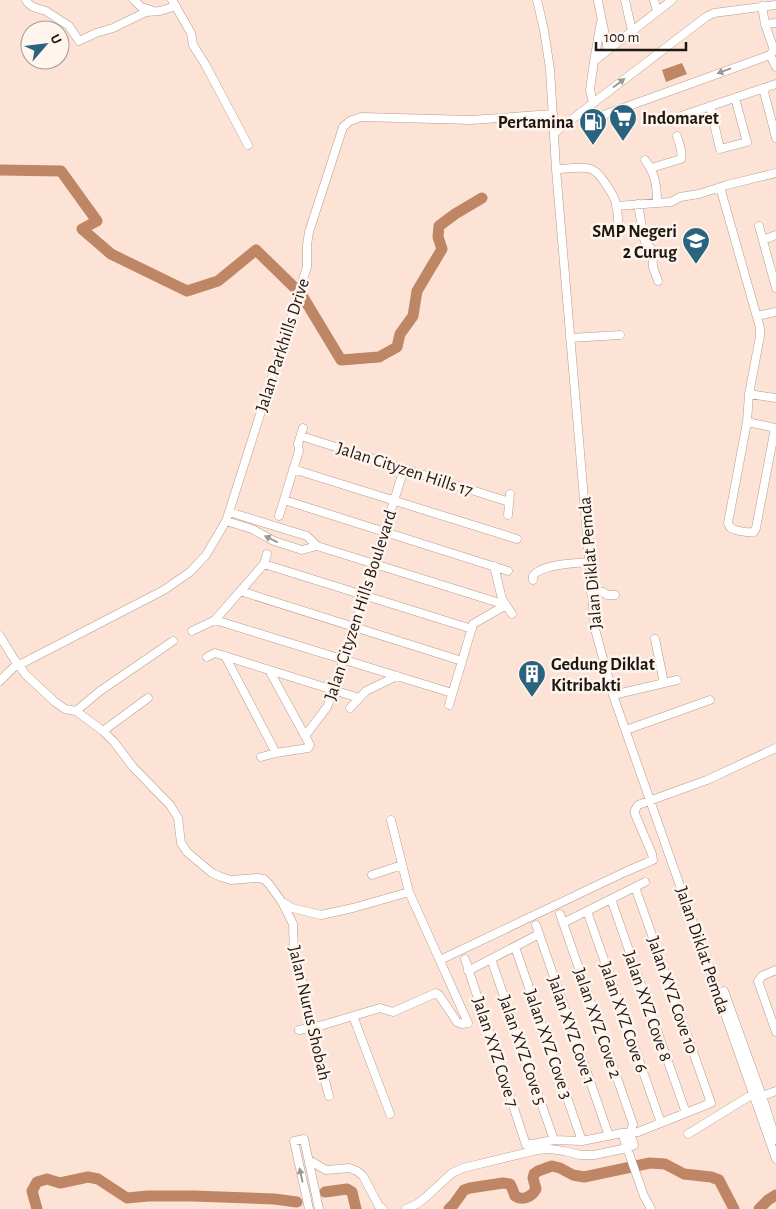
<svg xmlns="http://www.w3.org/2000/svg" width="776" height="1209" font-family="'Alegreya Sans',sans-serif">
  <rect width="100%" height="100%" fill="#fde3d5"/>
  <!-- water -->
  <path fill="#be8665" d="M682 63 687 74 666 82 662 70Z"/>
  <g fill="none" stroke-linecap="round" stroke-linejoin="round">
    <!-- river -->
    <path stroke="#be8665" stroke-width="11" d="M0 170 61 171 97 221 82 229 111 254 187 291 218 281 256 250 296 289
      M303 297 341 360 379 357 397 347 400 334 413 316 417 291 442 249 438 237 439 226 455 214 482 198
      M325 1192 347 1189 352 1192 356 1209
      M37 1209 32 1191 37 1182 47 1179 60 1183 88 1177 98 1179 127 1198 148 1196H193L274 1199 297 1202
      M449 1209 454 1204 464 1190 470 1188 503 1183 510 1184 512 1188 515 1196C522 1201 532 1197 536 1189L533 1178 534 1174 538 1171 552 1166 560 1168 573 1175 584 1177 650 1163 665 1164 684 1174 711 1177 719 1180 734 1209
      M759 1209 768 1200 776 1195"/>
    <defs>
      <path id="minor" d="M26 0 28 3 33 7 46 11 69 26 79 41 96 33 113 28 146 12 160 11 176 6
        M134 0 141 7 151 10
        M172 0 191 33 193 45 205 64 248 145
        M537 0 544 30 550 69 556 169 595 629 613 695 776 1159
        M625 0 632 31
        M654 0 657 11
        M598 1 608 50
        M765 24 776 23
        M770 55 776 67
        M594 61 601 22
        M763 88 776 138
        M593 103 590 90 594 61 672 0
        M710 106 720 149 747 142 735 98
        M581 112 589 116 598 117 770 55 774 50 765 24 762 6
        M678 117 776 84
        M554 133 706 17 714 13 776 5
        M645 160C655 173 657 186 657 202
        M651 168 681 159C683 152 679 143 677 136
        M556 169C565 169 584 166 591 169 600 172 613 194 616 203 618 212 618 221 619 230
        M720 187 760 328V336L749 394 747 422 728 523C729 524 729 526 730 527 733 531 750 533 754 532L756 528 775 428
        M638 204 644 239 646 244 652 249 653 267 658 281
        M616 206 671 202 680 197 699 194 727 185 776 173
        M759 226 776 288
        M763 240 776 235
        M757 316 776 312
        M570 338 620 335
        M749 394 776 398
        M747 422 776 428
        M301 436 509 502
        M293 469 517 539
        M284 500 508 571
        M229 512 307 536 317 546 506 605
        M508 515 510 494
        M279 516 299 451 298 444 303 428
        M226 521 252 529 274 541 302 550 317 546
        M264 564 472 629
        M494 566 502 599 512 614
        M533 580V576C541 564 575 563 590 562
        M240 591 462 661
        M591 592H603L607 595H615
        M215 620 452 693
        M192 631 215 620 264 564 267 554
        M0 636 14 659 26 675 55 702 65 709 76 711 103 731 114 742 133 767 170 805 178 818 181 843 187 852 212 873 221 877 231 880 257 878 264 879 269 884 282 902 292 908 321 915 353 908 409 892
        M655 639 664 683
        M225 656 276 753
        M207 657 215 653 359 698
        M21 664 164 590 190 572 206 555 226 521 229 512 307 267V245L309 232 343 127 350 121 361 117 471 120 553 114
        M0 681 17 664
        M613 695 677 680
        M449 705 473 624 506 605
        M350 708 366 691 397 676
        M76 711 100 691 173 641
        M626 730 710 700
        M103 731 148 698
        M305 736 327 707 334 690 404 469
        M261 757 276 753 308 748 310 745 269 670
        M372 875 402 865
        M611 899 686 1113
        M282 902 293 924 294 956 303 983 316 1047 329 1096
        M587 911 661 1123
        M560 914 633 1124 630 1133
        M563 923 645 882
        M536 925 609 1136
        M515 947 582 1141
        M465 959 526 1145 554 1140 582 1141 622 1133 638 1132 711 1103 635 887
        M491 959 554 1140
        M440 960 625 872 653 860 652 854 635 814V810L638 805 707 780 776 748
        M776 970 762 976 758 981 776 1032
        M468 971 539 934
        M724 991 762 1096 776 1140
        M353 1016 390 1114
        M299 1030 323 1025 380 1008 393 1012 436 993 439 995 457 1022 462 1024 468 1023 409 892 391 820
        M759 1097 776 1091
        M622 1133 627 1148 634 1145 630 1133
        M688 1134 753 1094
        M309 1160 326 1170 349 1168 357 1171 363 1176 379 1206 383 1209
        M309 1209 294 1141 304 1139 319 1209
        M406 1209 417 1204 426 1197 452 1173 463 1168 537 1150 550 1149 564 1151 580 1155H594L627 1148 644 1196 651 1209"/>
    </defs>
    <!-- minor casing -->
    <use href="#minor" stroke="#b59c8f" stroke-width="9"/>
    <!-- minor -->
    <use href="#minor" stroke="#fff" stroke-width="8"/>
  </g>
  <!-- one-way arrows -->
  <defs><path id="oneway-solid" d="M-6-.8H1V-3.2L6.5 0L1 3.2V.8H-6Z" transform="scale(1.25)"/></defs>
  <g fill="#9a9794">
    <use href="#oneway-solid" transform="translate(724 71) rotate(160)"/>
    <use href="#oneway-solid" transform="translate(619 83) rotate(-37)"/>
    <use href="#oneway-solid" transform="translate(271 539) rotate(-154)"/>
    <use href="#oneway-solid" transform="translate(301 1175) rotate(-102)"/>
  </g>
  <!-- icons -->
  <defs>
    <symbol id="supermarket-pin" viewBox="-11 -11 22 30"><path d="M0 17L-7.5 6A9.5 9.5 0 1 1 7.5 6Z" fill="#2a637d" stroke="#fff4ee"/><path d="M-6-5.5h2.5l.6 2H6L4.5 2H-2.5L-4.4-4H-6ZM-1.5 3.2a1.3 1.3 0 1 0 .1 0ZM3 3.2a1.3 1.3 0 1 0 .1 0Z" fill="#fff"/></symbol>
    <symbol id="fuel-pin" viewBox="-11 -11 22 30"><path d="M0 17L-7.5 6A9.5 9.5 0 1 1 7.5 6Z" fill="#2a637d" stroke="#fff4ee"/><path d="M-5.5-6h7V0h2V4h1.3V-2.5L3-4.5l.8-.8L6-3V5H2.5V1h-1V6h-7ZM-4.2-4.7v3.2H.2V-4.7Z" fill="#fff"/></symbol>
    <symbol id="school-pin" viewBox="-11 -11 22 30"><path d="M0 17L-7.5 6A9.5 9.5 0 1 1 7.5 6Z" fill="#2a637d" stroke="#fff4ee"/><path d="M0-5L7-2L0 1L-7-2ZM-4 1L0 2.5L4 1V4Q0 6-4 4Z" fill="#fff"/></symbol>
    <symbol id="building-pin" viewBox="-11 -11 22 30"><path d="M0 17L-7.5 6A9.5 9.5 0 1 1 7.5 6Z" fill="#2a637d" stroke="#fff4ee"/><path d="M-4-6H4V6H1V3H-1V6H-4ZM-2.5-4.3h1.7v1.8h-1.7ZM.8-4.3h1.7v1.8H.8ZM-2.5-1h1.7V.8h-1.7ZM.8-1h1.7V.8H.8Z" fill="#fff"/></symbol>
  </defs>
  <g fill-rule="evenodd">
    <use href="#supermarket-pin" x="607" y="102" width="32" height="43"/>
    <use href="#fuel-pin" x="577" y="106" width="32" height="43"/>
    <use href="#school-pin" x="680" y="225" width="32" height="43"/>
    <use href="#building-pin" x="516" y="658" width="32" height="43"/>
  </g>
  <g text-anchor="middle" stroke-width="5" stroke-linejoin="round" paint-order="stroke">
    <!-- poi labels -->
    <g font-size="18" font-weight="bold" fill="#1f1712" stroke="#fff4ee" text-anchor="start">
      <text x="642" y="124">Indomaret</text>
      <text x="574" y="128" text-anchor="end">Pertamina</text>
      <text x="677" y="237" text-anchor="end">SMP Negeri<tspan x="677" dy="21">2 Curug</tspan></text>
      <text x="551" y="670">Gedung Diklat<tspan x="551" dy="21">Kitribakti</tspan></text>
    </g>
    <!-- street labels -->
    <g font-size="18" fill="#1f1712" stroke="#fff4ee">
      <text transform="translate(282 345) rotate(-72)" y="6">Jalan Parkhills Drive</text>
      <text transform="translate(405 469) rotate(18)" y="6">Jalan Cityzen Hills 17</text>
      <text transform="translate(590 563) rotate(-95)" y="6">Jalan Diklat Pemda</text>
      <text transform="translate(360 605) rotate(-72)" y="6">Jalan Cityzen Hills Boulevard</text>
      <text transform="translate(703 950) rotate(71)" y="6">Jalan Diklat Pemda</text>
      <text transform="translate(673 995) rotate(71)" y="6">Jalan XYZ Cove 10</text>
      <text transform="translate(648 1006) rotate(71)" y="6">Jalan XYZ Cove 8</text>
      <text transform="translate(310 1013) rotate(77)" y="6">Jalan Nurus Shobah</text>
      <text transform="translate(624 1017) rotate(71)" y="6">Jalan XYZ Cove 6</text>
      <text transform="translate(598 1023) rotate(71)" y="6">Jalan XYZ Cove 2</text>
      <text transform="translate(572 1030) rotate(71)" y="6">Jalan XYZ Cove 1</text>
      <text transform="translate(549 1044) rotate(71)" y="6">Jalan XYZ Cove 3</text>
      <text transform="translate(523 1050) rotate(71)" y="6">Jalan XYZ Cove 5</text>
      <text transform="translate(496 1052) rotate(72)" y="6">Jalan XYZ Cove 7</text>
    </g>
  </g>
  <!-- north arrow -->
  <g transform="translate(45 45) rotate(62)"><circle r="24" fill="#fff4ee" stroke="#a59c96"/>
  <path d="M0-4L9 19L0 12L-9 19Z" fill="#2a637d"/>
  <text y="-8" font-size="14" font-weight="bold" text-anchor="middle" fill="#1f1712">U</text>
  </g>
  <!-- scale -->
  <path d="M596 42v8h90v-8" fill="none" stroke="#1f1712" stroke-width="2.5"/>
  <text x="604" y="42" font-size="15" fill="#1f1712" stroke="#fff4ee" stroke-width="4" paint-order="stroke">100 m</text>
</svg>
